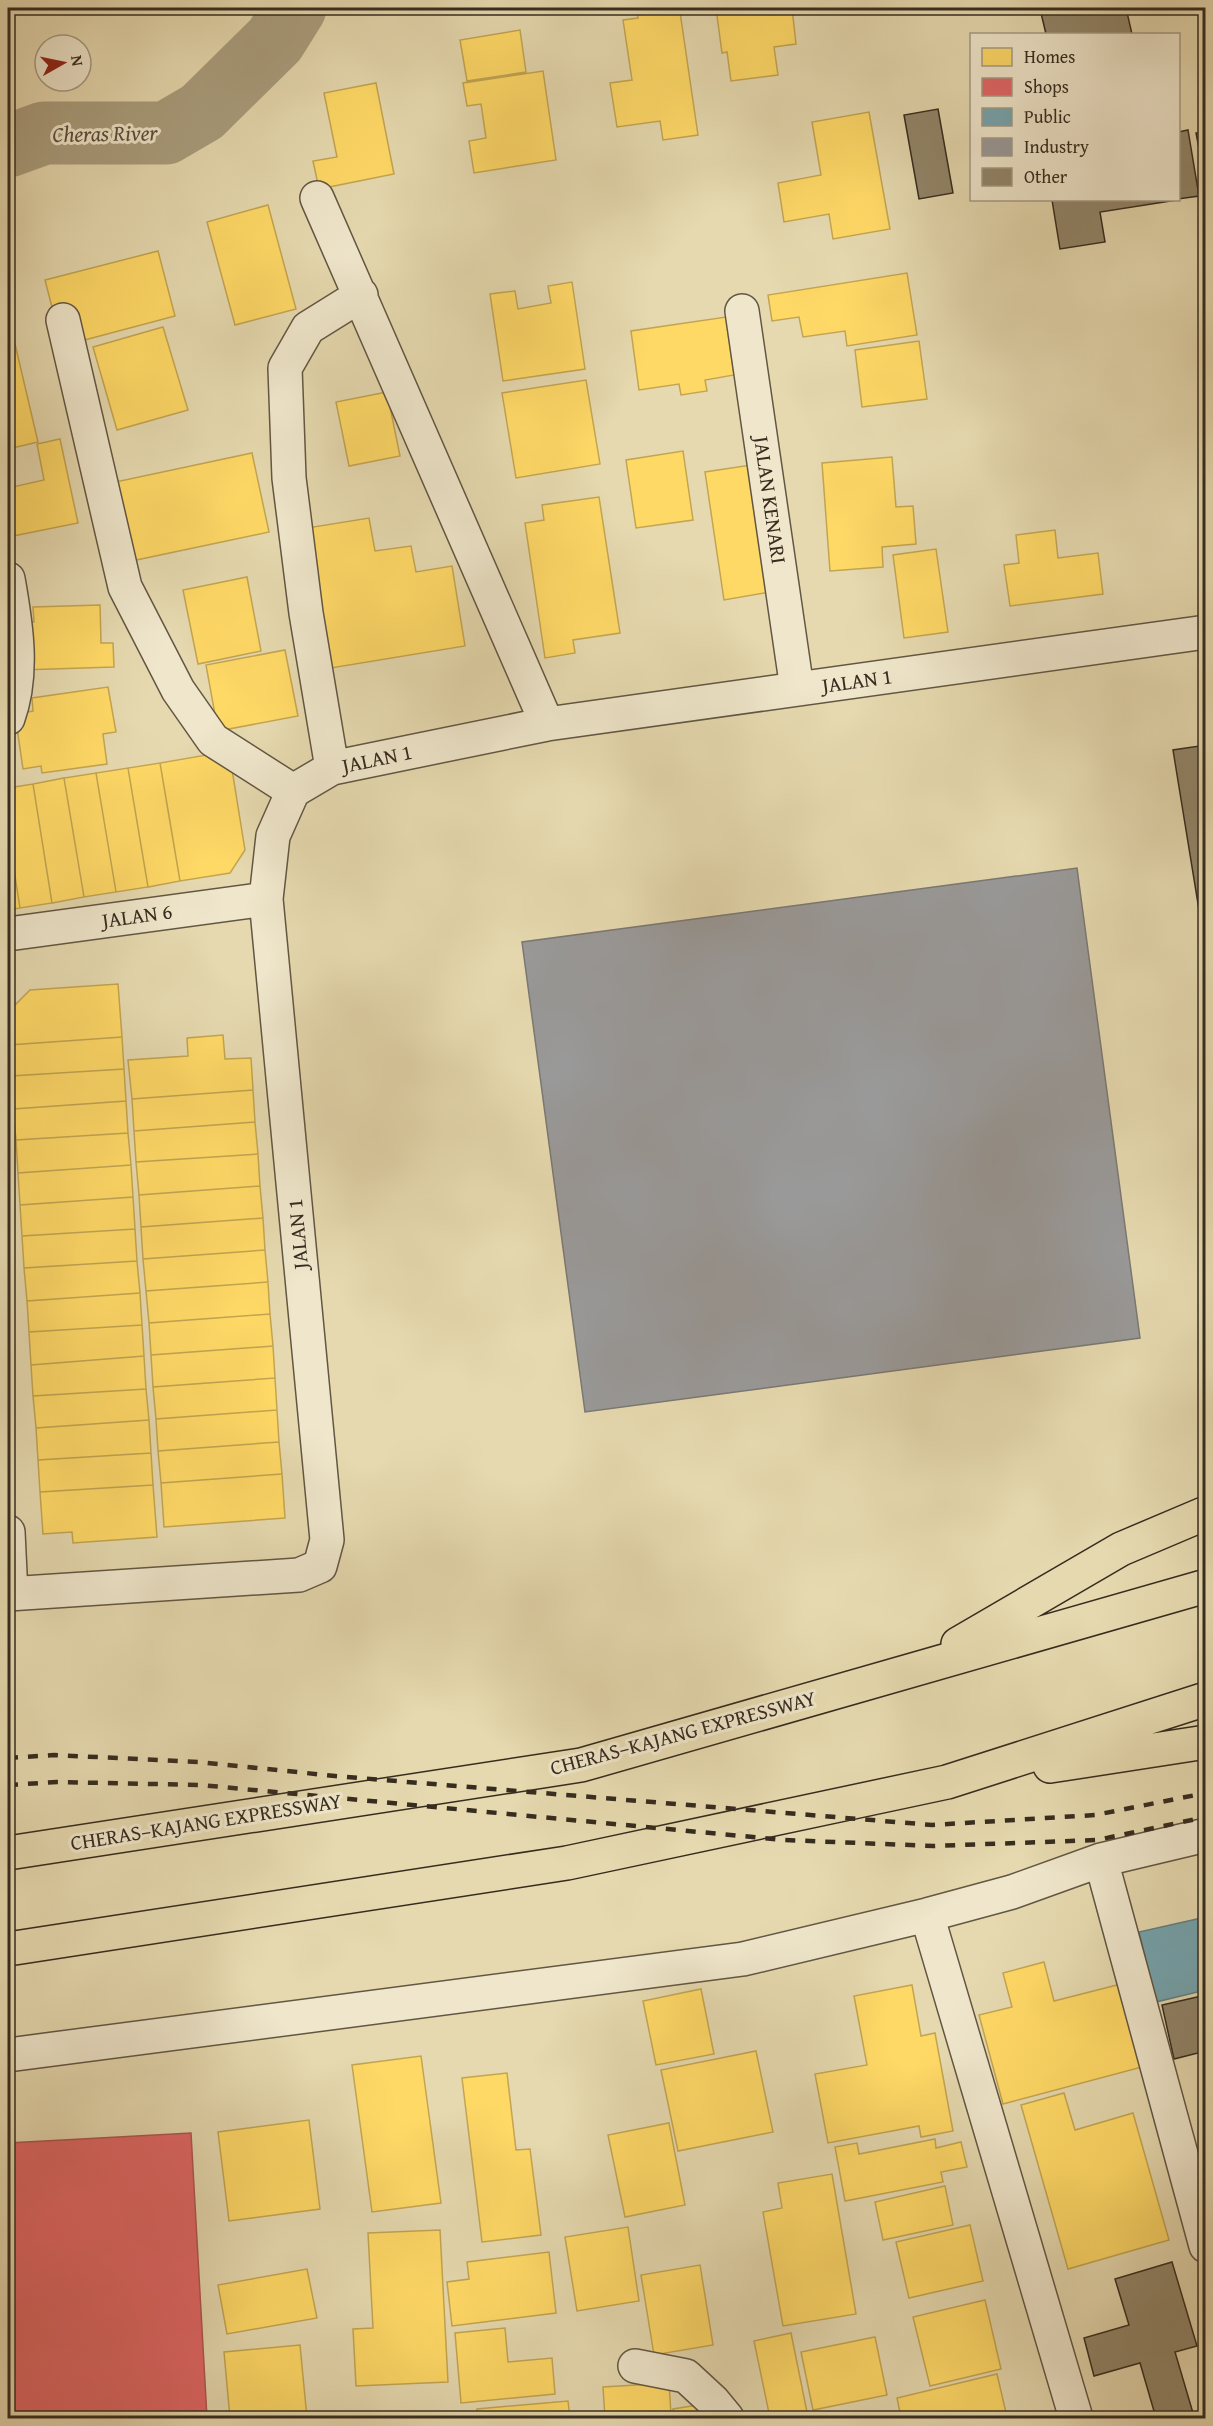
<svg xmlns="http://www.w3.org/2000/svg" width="1213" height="2426" font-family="'Gentium Book Plus',serif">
  <rect width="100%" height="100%" fill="#e6d9af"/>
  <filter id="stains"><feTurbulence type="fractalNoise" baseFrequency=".00333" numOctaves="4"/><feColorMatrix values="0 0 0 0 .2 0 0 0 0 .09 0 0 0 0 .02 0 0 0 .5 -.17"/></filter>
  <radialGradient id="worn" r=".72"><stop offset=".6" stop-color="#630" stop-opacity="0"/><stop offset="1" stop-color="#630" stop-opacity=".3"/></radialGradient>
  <!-- homes -->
  <path fill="#ffd966" stroke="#c3a551" stroke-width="1.5" d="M637 8H671L672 13 680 12 698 135 663 140 660 121 617 127 610 83 632 80 623 20 638 18Z
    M716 8H792L796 44 774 47 778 75 731 81 727 52 722 53Z
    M520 30 526 72 467 81 460 40Z
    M543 71 556 160 474 173 469 141 486 138 481 104 467 106 463 83Z
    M376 83 394 174 319 189 313 161 337 157 324 93Z
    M869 112 890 229 833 239 829 214 784 222 778 183 821 175 812 122Z
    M268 205 296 309 235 325 207 222Z
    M158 251 175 316 62 346 45 280Z
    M907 273 917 335 847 346 845 331 803 337 799 317 772 321 768 295Z
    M572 282 585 369 503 381 490 294 515 291 518 309 551 303 548 286Z
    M726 317 734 375 705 380 707 391 681 395 679 384 639 390 631 331Z
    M11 327 38 442 8 449V328Z
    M163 327 188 410 117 430 93 347Z
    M919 341 927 399 862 407 855 350Z
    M586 380 600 464 516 478 502 393Z
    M387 392 400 456 349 466 336 402Z
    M60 439 78 523 8 537V488L44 480 37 444Z
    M683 451 693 520 636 528 626 460Z
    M252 453 269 532 122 563 106 484Z
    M892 457 896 507 913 506 916 544 882 547 883 567 830 571 822 463Z
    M751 465 770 592 724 600 705 472Z
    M599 497 620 633 573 640 575 653 545 658 525 523 544 520 542 505Z
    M369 518 375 551 411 546 416 572 452 566 465 646 331 668 307 528Z
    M1055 530 1058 558 1098 553 1103 594 1010 606 1004 565 1019 563 1016 535Z
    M936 549 948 632 904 638 893 555Z
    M247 577 261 651 198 664 183 590Z
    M100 605 101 643H113L114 667 21 670 20 622H34L33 607Z
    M285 650 298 716 218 731 206 665Z
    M108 687 116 732 103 734 107 764 42 773 41 766 23 769 15 714 33 711 32 698Z
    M229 751 245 850 230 873 180 881 160 763Z
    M160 763 180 881 148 887 128 768Z
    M128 768 148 887 116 892 96 773Z
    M96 773 116 892 84 897 64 778Z
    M64 778 84 897 52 903 33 784Z
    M33 784 52 903 20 908 8 832V788Z
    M8 832 20 908 8 910Z
    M118 984 122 1037 9 1045 8 1012 30 990Z
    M223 1035 225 1059 251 1058 253 1090 132 1099 128 1060 188 1056 187 1038Z
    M122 1037 124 1069 11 1076 9 1045Z
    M124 1069 126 1101 13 1109 11 1076Z
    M253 1090 255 1122 134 1131 132 1099Z
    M126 1101 128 1133 16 1140 13 1109Z
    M255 1122 258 1154 136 1162 134 1131Z
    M128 1133 131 1165 18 1173 16 1140Z
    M258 1154 260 1186 139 1195 136 1162Z
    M131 1165 133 1197 20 1205 18 1173Z
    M260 1186 263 1218 141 1227 139 1195Z
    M133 1197 135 1229 22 1236 20 1205Z
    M263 1218 265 1250 143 1259 141 1227Z
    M135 1229 137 1261 24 1268 22 1236Z
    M265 1250 268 1282 146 1291 143 1259Z
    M137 1261 140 1293 27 1301 24 1268Z
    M268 1282 270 1314 149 1323 146 1291Z
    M140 1293 142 1325 29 1332 27 1301Z
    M270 1314 273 1346 151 1355 149 1323Z
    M142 1325 144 1356 31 1365 29 1332Z
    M273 1346 275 1378 153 1387 151 1355Z
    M144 1356 146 1389 33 1396 31 1365Z
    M275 1378 277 1410 156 1419 153 1387Z
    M146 1389 149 1420 36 1428 33 1396Z
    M277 1410 279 1442 158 1451 156 1419Z
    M149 1420 151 1453 38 1460 36 1428Z
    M279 1442 282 1474 161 1483 158 1451Z
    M151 1453 153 1485 40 1492 38 1460Z
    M282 1474 285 1518 164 1527 161 1483Z
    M153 1485 157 1537 73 1543 72 1532 43 1534 40 1492Z
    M1044 1962 1054 2001 1121 1984 1142 2067 1003 2104 979 2015 1012 2007 1003 1973Z
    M912 1985 921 2036 935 2033 953 2131 921 2137 919 2126 828 2143 815 2074 867 2065 854 1996Z
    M701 1989 714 2054 656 2065 643 2001Z
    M756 2051 773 2132 678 2151 661 2070Z
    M421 2056 441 2203 372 2212 352 2065Z
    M507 2073 516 2150 530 2149 541 2235 482 2242 462 2078Z
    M1064 2093 1075 2130 1133 2113 1169 2240 1068 2269 1021 2105Z
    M309 2120 320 2209 229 2221 218 2132Z
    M669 2123 685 2205 625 2217 608 2135Z
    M935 2139 936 2148 961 2142 967 2167 941 2172 943 2182 845 2201 835 2147 857 2143 859 2154Z
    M832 2174 856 2314 783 2326 763 2212 782 2208 778 2183Z
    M945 2186 953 2225 883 2240 875 2202Z
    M970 2225 983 2281 909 2298 896 2242Z
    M628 2227 639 2301 577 2311 565 2237Z
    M440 2230 448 2382 356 2386 353 2329 373 2328 368 2233Z
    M549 2252 556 2313 452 2326 447 2282 469 2279 467 2262Z
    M700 2265 713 2345 654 2355 641 2275Z
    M307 2269 317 2318 227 2334 218 2285Z
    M985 2300 1001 2369 930 2386 913 2317Z
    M505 2328 508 2362 552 2358 555 2394 461 2403 455 2333Z
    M791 2333 808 2417 770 2418 754 2341Z
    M875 2337 887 2395 813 2410 801 2352Z
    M300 2345 307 2418H230L224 2352Z
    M997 2374 1007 2417 901 2418 897 2398Z
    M669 2383 671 2414 657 2415V2418H605L603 2387Z
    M568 2401 570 2418H478L477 2409Z
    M711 2403 713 2418H674L673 2409Z
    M455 2415 456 2418H424Z"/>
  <!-- shops -->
  <path fill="#e06666" stroke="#ad5551" stroke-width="1.5" d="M191 2133 207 2418H8V2143Z"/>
  <!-- public -->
  <path fill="#76a5af" stroke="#638184" stroke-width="1.5" d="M1206 1917V1990L1156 2002 1139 1932Z"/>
  <!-- industry -->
  <path fill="#999" stroke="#7b7874" stroke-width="1.5" d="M1077 868 1140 1338 585 1412 522 942Z"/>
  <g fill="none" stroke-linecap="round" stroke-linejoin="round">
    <!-- river -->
    <path stroke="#aa9e7e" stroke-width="63" d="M8 146 44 133H166L202 112 275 40 295 8"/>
  </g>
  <!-- building -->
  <path fill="#92866a" stroke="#362c1f" stroke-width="1.5" d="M1067 8H1126L1132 34H1046L1041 13Z
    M938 109 953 193 919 199 904 115Z
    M1188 130 1199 196 1178 199V132Z
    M1206 131V184L1196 133Z
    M1052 200H1177L1100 212 1105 242 1060 249Z
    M1206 745V953L1173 750Z
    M1206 1995V2051L1174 2059 1162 2005Z
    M1172 2262 1197 2346 1175 2352 1193 2413 1174 2418H1156L1140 2363 1094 2376 1084 2338 1129 2325 1115 2279Z"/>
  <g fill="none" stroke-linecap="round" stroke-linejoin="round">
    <defs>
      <path id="minor" d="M317 198 547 724
        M742 311 797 689
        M63 320 125 587 178 690 213 740 293 791
        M8 579C16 624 24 674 8 718
        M332 768 306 613 289 478 285 368 308 328 361 295
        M8 934 266 899
        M8 1532 11 1594
        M8 1594 299 1575 320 1566 327 1540 266 899 273 836 293 791 332 768 547 724 1206 632
        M1101 1860 1206 2246
        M927 1915 1076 2418
        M8 2055 743 1959 927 1915 1012 1892 1101 1860 1206 1835
        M635 2366 686 2376 713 2401 727 2418"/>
      <path id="highway" d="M958 1644 1121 1549 1206 1513
        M1050 1766 1206 1742
        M8 1853 581 1765 1206 1586
        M8 1949 567 1863 947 1782 1206 1699"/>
    </defs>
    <!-- minor casing -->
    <use href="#minor" stroke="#625743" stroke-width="36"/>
    <!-- highway casing -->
    <use href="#highway" stroke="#362c1f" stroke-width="36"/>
    <!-- minor -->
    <use href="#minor" stroke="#efe6cb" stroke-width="33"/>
    <!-- highway -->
    <use href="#highway" stroke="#e6d9af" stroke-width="33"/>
    <!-- rail -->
    <path stroke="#362c1f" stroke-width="4.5" stroke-dasharray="10 10" stroke-linecap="butt" d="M8 1758 54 1755 199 1762 335 1776 932 1825 1095 1815 1206 1793
      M8 1785 57 1782 201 1785 784 1840 934 1846 1097 1840 1206 1817"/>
  </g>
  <g text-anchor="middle" stroke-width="6" stroke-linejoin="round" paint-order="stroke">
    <!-- street labels -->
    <g font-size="21" fill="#362c1f" stroke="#efe6cb">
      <text transform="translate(770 500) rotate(82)" y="7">JALAN KENARI</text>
      <text transform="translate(857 681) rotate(-8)" y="7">JALAN 1</text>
      <text transform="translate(377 759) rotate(-12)" y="7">JALAN 1</text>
      <text transform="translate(137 916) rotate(-8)" y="7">JALAN 6</text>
      <text transform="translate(298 1234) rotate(-95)" y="7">JALAN 1</text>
      <text transform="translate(683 1733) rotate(-15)" y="7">CHERAS–KAJANG EXPRESSWAY</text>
      <text transform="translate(206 1822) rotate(-9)" y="7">CHERAS–KAJANG EXPRESSWAY</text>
    </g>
    <!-- water labels -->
    <g font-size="22" font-style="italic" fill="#594e3c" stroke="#efe6cb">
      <text transform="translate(105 133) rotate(-1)" y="8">Cheras River</text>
    </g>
  </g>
  <!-- margin -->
  <rect width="1213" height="2426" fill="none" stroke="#e6d9af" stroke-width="30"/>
  <rect x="9" y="9" width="1195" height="2408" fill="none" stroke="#362c1f" stroke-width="3"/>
  <rect x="15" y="15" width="1183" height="2396" fill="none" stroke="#362c1f" stroke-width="1.5"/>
  <!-- legend -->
  <rect x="970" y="33" width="210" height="168" fill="#efe6cb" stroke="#a59c86" stroke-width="1.5"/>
  <rect x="982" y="48" width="30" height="18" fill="#ffd966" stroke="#a59c86" stroke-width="1.5"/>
  <text x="1024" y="63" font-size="18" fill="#362c1f">Homes</text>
  <rect x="982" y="78" width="30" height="18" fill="#e06666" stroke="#a59c86" stroke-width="1.5"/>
  <text x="1024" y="93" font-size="18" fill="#362c1f">Shops</text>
  <rect x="982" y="108" width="30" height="18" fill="#76a5af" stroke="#a59c86" stroke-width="1.5"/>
  <text x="1024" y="123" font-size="18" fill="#362c1f">Public</text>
  <rect x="982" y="138" width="30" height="18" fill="#999999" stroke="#a59c86" stroke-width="1.5"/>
  <text x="1024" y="153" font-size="18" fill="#362c1f">Industry</text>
  <rect x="982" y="168" width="30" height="18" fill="#92866a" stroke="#a59c86" stroke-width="1.5"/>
  <text x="1024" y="183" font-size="18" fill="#362c1f">Other</text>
  <!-- north arrow -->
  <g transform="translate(63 63) rotate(81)"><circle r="28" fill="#efe6cb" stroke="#a59c86" stroke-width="1.5"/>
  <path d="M0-4.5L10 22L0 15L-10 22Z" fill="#8f2418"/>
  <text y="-9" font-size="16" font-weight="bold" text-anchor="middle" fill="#362c1f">N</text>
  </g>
  <rect width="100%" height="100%" filter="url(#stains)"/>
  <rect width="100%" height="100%" fill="url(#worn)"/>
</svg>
